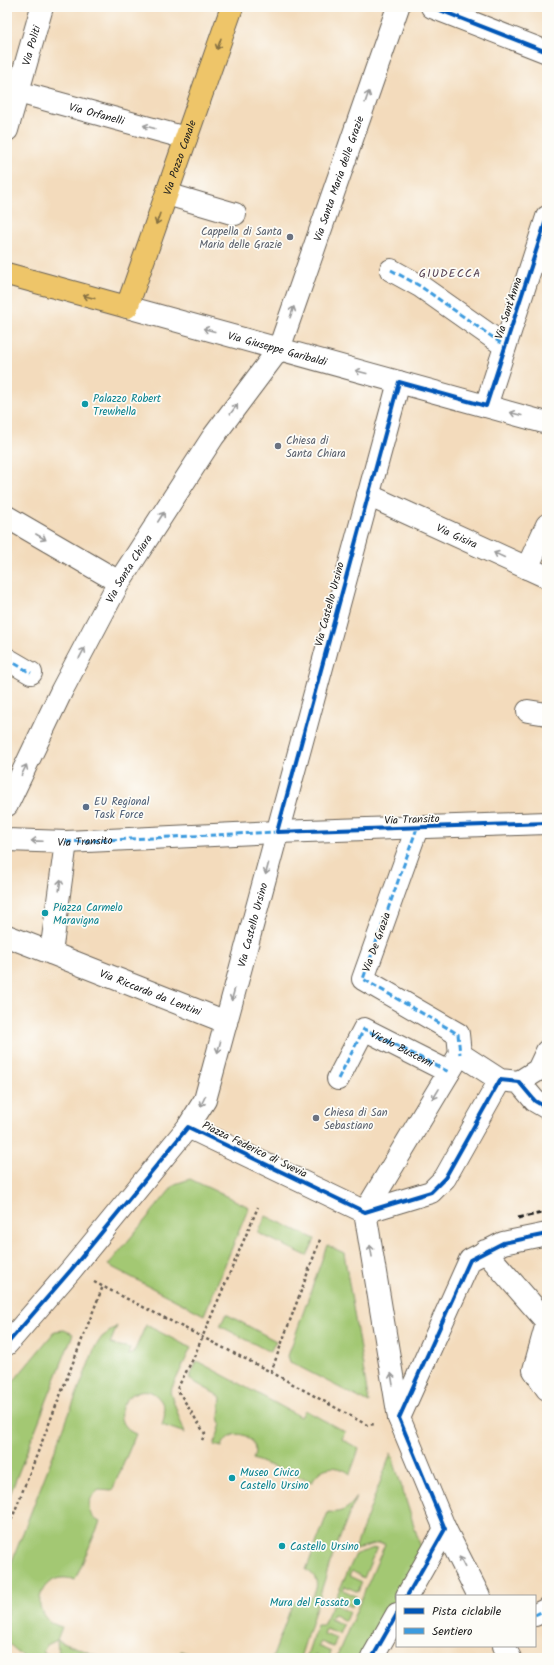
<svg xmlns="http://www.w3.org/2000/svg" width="554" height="1665" font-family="Kalam,sans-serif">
  <rect width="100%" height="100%" fill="#fdfcf7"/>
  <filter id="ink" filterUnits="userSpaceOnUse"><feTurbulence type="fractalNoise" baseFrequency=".025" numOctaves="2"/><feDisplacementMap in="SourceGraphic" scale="8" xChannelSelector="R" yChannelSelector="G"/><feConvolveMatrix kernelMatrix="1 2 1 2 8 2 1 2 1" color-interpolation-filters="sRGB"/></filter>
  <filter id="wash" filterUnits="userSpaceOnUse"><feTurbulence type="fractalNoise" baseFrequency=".012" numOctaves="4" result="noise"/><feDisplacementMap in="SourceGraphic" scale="16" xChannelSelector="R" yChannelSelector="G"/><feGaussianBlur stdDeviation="0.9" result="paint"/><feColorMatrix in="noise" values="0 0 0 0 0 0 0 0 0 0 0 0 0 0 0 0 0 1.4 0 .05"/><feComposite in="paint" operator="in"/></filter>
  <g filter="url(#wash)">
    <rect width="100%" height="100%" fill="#f3dbbc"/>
    <!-- green -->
    <path fill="#a3c873" stroke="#607248" d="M190 1179 249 1207 204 1315 108 1265 175 1184Z
      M266 1216 315 1239 307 1256 258 1233Z
      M327 1245 344 1253 369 1403 290 1362 288 1356Z
      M226 1314 276 1341 270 1352 220 1326Z
      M146 1325 191 1348 170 1392 185 1433 162 1425C165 1417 166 1409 161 1401 140 1369 98 1419 136 1434L112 1491 99 1490C86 1499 85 1515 100 1522L75 1580C39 1567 24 1618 62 1627L57 1640 103 1658H74L58 1652 57 1640 47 1645 43 1652 55 1658H25L7 1642V1574L95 1347 102 1337 117 1326 110 1344 130 1348 128 1355 133 1354Z
      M64 1330 73 1334 7 1502V1389L55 1331Z
      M197 1361 301 1417 305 1410 345 1432 342 1439 359 1449 350 1474C337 1463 319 1466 312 1482L253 1459C263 1435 229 1424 222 1447L214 1445 221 1424 219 1417 221 1397 189 1379Z
      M391 1453 423 1554 363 1658H336L385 1544 379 1543 355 1549Z
      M356 1497 330 1563 300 1658H272L293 1602C315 1606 326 1579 306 1570L328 1512C341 1514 351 1508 356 1497Z
      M377 1547 364 1578 352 1571 349 1576 362 1582 358 1592 345 1586 343 1590 356 1596 351 1607 338 1601 336 1605 349 1612 345 1621 333 1614 330 1619 343 1625 339 1634 326 1629 324 1634 337 1639 333 1647 321 1642 318 1646 331 1652 329 1658H321L315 1655 313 1658H306L317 1625H323L356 1554Z
      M181 1651 198 1658H178Z"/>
  </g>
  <g filter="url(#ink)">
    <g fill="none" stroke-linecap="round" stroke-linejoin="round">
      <defs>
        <g id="minor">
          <path d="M432 7 547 52"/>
          <path id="s1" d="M7 89 186 138"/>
          <path id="s2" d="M7 130 42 7"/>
          <path d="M167 194 235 214"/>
          <path d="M391 270 420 286 505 346"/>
          <path id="s3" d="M127 307 547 423"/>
          <path d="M486 406 547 217"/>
          <path id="s4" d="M368 495 547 577"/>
          <path d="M7 517 119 582"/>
          <path d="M527 568 547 525"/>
          <path d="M7 659 31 673"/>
          <path d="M528 711 547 714"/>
          <path id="s5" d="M7 805 62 690 119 582 213 437 279 349 398 7"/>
          <path d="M417 828 363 979 458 1034 460 1054"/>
          <path id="s6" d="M7 840 66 842 277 832 547 823"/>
          <path id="s7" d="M66 842 51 953 226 1022"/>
          <path d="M7 936 51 953"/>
          <path id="s8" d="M338 1079 364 1029 449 1072"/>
          <path d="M519 1082 538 1070 547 1051"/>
          <path d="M188 1127 365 1212 431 1192 445 1178 500 1080"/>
          <path d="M365 1212 399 1418 445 1529 479 1596"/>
          <path d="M365 1212 460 1054 500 1080 519 1082 535 1101 547 1108"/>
          <path d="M485 1251 547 1322"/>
          <path d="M547 1323 534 1370 547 1389"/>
          <path id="s9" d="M7 1344 71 1270 188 1127 205 1100 399 382"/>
          <path d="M399 1418 470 1260 503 1243 547 1234"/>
          <path d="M407 1596 445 1529"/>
          <path d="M535 1615 547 1609"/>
          <path d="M504 1646 510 1658"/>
          <path d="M372 1658 397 1614"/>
        </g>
        <g id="major">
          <path id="s10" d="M7 274 127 307 232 7"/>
        </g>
      </defs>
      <!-- minor casing -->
      <use href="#minor" stroke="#675f54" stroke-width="24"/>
      <!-- major casing -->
      <use href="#major" stroke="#675f54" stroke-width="24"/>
      <!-- path -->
      <path stroke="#675f54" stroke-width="2.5" stroke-dasharray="3 3" stroke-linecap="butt" d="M94 1282 271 1372 367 1425 376 1424
        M271 1372 321 1237
        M202 1440 205 1434 177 1389 193 1359 258 1207
        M7 1531 103 1286"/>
      <!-- minor -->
      <use href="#minor" stroke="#fff" stroke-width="22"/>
      <!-- major -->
      <use href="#major" stroke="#eec569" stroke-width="22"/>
      <!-- rail -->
      <path stroke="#1c1c1c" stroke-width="3" stroke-dasharray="6 3" stroke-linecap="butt" d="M518 1218 547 1212"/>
      <!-- quiet -->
      <path stroke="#3c9bdf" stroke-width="3" stroke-dasharray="6 3" stroke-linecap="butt" d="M391 270 420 286 505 346
        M7 659 31 673
        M417 828 363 979 458 1034 460 1054
        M66 842 277 832
        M338 1079 364 1029 449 1072
        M535 1615 547 1609"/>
      <defs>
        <path id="cycleway" d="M432 7 547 52
          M547 217 486 406 399 382 277 832 547 823
          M7 1344 71 1270 188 1127 365 1212 431 1192 445 1178 500 1080 519 1082 535 1101 547 1108
          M407 1596 445 1529 399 1418 470 1260 503 1243 547 1234
          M372 1658 397 1614"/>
      </defs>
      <!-- cycleway casing -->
      <use href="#cycleway" stroke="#fdfcf7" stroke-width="6"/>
      <!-- cycleway -->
      <use href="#cycleway" stroke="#0057b8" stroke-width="4"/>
    </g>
    <!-- one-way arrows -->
    <defs><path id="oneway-shaft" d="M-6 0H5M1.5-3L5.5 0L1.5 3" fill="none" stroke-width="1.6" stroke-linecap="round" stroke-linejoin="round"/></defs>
    <g stroke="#857042">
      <use href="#oneway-shaft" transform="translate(219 44) rotate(109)"/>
      <use href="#oneway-shaft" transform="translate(158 219) rotate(109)"/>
      <use href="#oneway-shaft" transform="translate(89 297) rotate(-165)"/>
    </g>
    <g stroke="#999">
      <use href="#oneway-shaft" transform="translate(367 97) rotate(-71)"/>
      <use href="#oneway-shaft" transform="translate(149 127) rotate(-165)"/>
      <use href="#oneway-shaft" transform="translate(292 312) rotate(-71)"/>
      <use href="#oneway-shaft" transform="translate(209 330) rotate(-165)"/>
      <use href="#oneway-shaft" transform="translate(361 372) rotate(-165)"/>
      <use href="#oneway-shaft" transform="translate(234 409) rotate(-53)"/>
      <use href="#oneway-shaft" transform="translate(516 414) rotate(-165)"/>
      <use href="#oneway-shaft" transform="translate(161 517) rotate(-57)"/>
      <use href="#oneway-shaft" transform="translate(41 537) rotate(30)"/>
      <use href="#oneway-shaft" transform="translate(499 555) rotate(-155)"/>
      <use href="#oneway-shaft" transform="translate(82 653) rotate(-62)"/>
      <use href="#oneway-shaft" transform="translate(24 770) rotate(-64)"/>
      <use href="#oneway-shaft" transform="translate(37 841) rotate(-178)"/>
      <use href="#oneway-shaft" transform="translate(267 869) rotate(105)"/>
      <use href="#oneway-shaft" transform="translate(60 885) rotate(-82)"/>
      <use href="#oneway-shaft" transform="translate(233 995) rotate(105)"/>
      <use href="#oneway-shaft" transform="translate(219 1047) rotate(105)"/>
      <use href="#oneway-shaft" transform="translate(436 1094) rotate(121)"/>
      <use href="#oneway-shaft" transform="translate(203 1101) rotate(116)"/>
      <use href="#oneway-shaft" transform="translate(371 1251) rotate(-100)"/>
      <use href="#oneway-shaft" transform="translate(392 1379) rotate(-99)"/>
      <use href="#oneway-shaft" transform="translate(462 1562) rotate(-117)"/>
    </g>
  </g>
  <!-- markers -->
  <g fill="#6b7280" stroke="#fdfcf7" stroke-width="1.5">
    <circle cx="290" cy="237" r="4"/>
    <circle cx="278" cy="446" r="4"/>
    <circle cx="316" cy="1118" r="4"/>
  </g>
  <g fill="#0f9aa8" stroke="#fdfcf7" stroke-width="1.5">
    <circle cx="85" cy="404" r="4"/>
    <circle cx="45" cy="913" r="4"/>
    <circle cx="232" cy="1478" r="4"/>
    <circle cx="282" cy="1546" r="4"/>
    <circle cx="357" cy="1602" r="4"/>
  </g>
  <circle fill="#5c6f8a" stroke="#fdfcf7" stroke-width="1.5" cx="86" cy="807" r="4"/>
  <g text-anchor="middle" stroke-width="3.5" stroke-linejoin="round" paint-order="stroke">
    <!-- street labels -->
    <g font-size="11" fill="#1c1c1c" stroke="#fdfcf7">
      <text dy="4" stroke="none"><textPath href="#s2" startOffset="88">Via Politi</textPath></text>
      <text dy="4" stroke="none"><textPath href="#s1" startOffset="93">Via Orfanelli</textPath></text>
      <text dy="4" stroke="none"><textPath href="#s10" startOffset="283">Via Pozzo Canale</textPath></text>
      <text dy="4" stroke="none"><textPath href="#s5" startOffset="713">Via Santa Maria delle Grazie</textPath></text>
      <text transform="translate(508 308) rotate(-72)" y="4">Via Sant'Anna</text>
      <text dy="4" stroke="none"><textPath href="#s3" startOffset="156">Via Giuseppe Garibaldi</textPath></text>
      <text dy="4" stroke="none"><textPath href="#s4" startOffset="98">Via Gisira</textPath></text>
      <text dy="4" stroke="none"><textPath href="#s5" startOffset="266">Via Santa Chiara</textPath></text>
      <text transform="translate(329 604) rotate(-75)" y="4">Via Castello Ursino</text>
      <text transform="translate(412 819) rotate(-2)" y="4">Via Transito</text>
      <text dy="4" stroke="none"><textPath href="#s6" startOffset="78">Via Transito</textPath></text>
      <text dy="4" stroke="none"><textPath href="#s9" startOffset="496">Via Castello Ursino</textPath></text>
      <text transform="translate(376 942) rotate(-70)" y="4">Via De Grazia</text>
      <text dy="4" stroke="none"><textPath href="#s7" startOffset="219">Via Riccardo da Lentini</textPath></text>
      <text dy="4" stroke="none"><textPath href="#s8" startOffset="99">Vicolo Buscemi</textPath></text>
      <text transform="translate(255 1149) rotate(26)" y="4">Piazza Federico di Svevia</text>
    </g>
    <!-- worship labels -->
    <g font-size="11" fill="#5b616d" stroke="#fdfcf7" text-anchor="start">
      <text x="282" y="235" text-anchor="end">Cappella di Santa<tspan x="282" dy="13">Maria delle Grazie</tspan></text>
      <text x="286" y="444">Chiesa di<tspan x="286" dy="13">Santa Chiara</tspan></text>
      <text x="324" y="1116">Chiesa di San<tspan x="324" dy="13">Sebastiano</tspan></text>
    </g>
    <!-- culture labels -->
    <g font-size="11" fill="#0d838f" stroke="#fdfcf7" text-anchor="start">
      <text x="93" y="402">Palazzo Robert<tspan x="93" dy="13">Trewhella</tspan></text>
      <text x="53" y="911">Piazza Carmelo<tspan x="53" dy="13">Maravigna</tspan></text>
      <text x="240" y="1476">Museo Civico<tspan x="240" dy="13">Castello Ursino</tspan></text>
      <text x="290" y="1550">Castello Ursino</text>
      <text x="349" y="1606" text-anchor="end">Mura del Fossato</text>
    </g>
    <!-- service labels -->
    <g font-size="11" fill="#4e5e75" stroke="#fdfcf7" text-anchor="start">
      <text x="94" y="805">EU Regional<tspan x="94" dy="13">Task Force</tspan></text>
    </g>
    <!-- neighbourhood labels -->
    <g font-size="12" letter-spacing="1" fill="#594556" stroke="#fdfcf7">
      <text x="450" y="277">GIUDECCA</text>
    </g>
  </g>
  <!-- margin -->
  <rect width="554" height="1665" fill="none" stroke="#fdfcf7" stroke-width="24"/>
  <!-- legend -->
  <rect x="396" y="1595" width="140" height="52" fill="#fdfcf7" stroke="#a3a29f"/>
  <rect x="404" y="1608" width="20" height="6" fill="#0057b8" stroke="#a3a29f"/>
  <text x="432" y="1615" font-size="12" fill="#1c1c1c">Pista ciclabile</text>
  <rect x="404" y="1628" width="20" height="6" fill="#3c9bdf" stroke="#a3a29f"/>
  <text x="432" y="1635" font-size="12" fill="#1c1c1c">Sentiero</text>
</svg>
